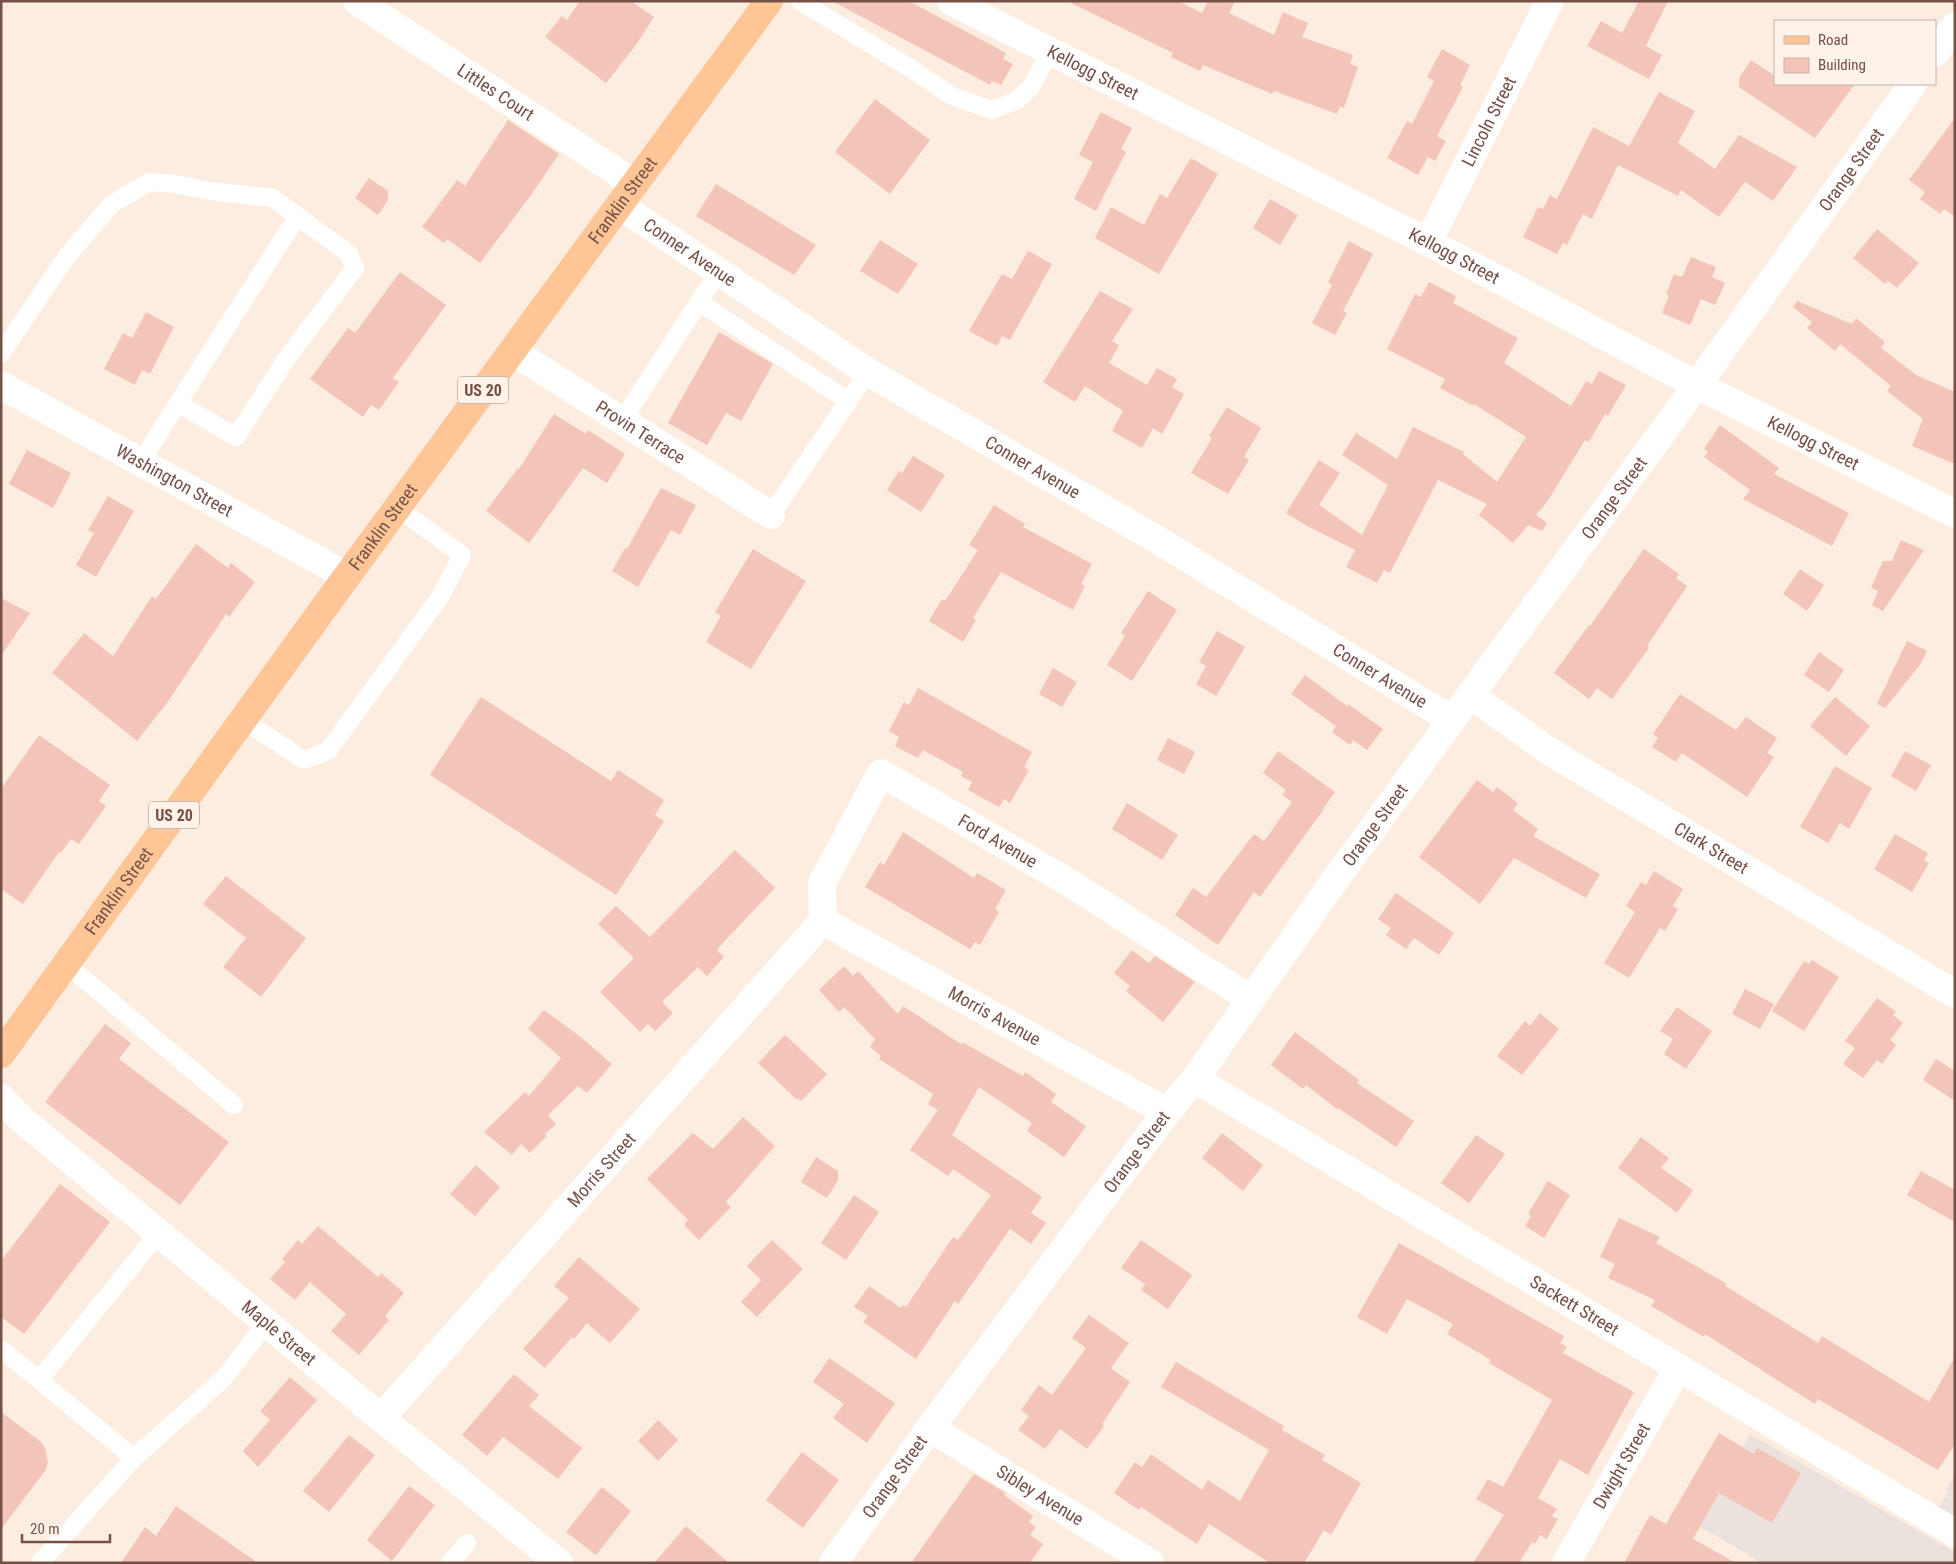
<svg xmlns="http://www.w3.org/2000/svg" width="1956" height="1564" font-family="'Roboto Condensed',sans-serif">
  <rect width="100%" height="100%" fill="#fdede1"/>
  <!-- industrial -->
  <path fill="#ebe1dd" d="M1750 1434 1955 1552V1563H1759V1561L1699 1526Z
    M1955 1475V1517L1939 1507 1949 1491 1946 1489Z"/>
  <!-- building -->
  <path fill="#f3c5b8" d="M580 1H631L654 17 636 45 606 83 545 37 562 16 567 20Z
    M832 1H909L1006 53 1003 59 1013 64 1001 85 992 81 990 85Z
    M1067 1H1178L1202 13 1208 1H1235L1229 13 1274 35 1283 12 1308 23 1302 37 1353 55 1350 64 1358 67 1344 108 1340 106 1337 114 1274 91 1272 94 1203 65 1200 71 1171 57 1173 53Z
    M1639 1H1668L1646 46 1662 55 1649 79 1587 46 1601 21 1622 33Z
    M1442 49 1470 65 1460 85 1463 87 1437 136 1446 141 1435 161 1428 157 1418 175 1387 158 1407 121 1412 124 1434 81 1427 77Z
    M1751 60 1775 76V84H1855L1815 138 1739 87V78Z
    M1659 92 1695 111 1678 143 1715 169 1739 135 1797 167 1773 201 1745 182 1719 217 1681 190 1678 196 1618 165 1592 219 1583 214 1567 245 1563 243 1557 254 1523 237 1538 207 1543 209 1550 195 1557 199 1593 127 1629 146Z
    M875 99 930 140 890 194 835 152Z
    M1101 112 1132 128 1121 149 1126 152 1096 211 1074 199 1093 162 1079 155Z
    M1955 118V217L1944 209 1940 214 1920 199 1925 192 1909 180Z
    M508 120 559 154 529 198 480 263 447 239 444 243 422 227 457 180 465 186Z
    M1191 158 1218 174 1159 274 1095 238 1111 207 1144 225 1160 194 1167 198Z
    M369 178 388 191V200L378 215 355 198Z
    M716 184 816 245 794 275 696 216Z
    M1270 199 1298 215 1280 245 1253 228Z
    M1877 229 1919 263 1897 288 1888 281 1885 284 1853 258Z
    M880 240 918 264 898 294 860 271Z
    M1349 241 1373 254 1343 311 1347 313 1335 335 1312 323 1332 285 1328 282Z
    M1028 251 1052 264 1010 340 1002 336 997 346 969 331 1002 274 1012 279Z
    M1691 257 1716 267 1712 277 1725 283 1715 305 1701 299 1690 325 1662 313 1669 296 1666 294 1674 274 1682 277Z
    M400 272 446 305 393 378 399 382 379 410 371 405 363 417 310 379 348 328 355 333Z
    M1429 282 1456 296 1453 303 1518 338 1504 363 1571 406 1586 381 1592 384 1599 371 1626 385 1608 416 1605 414 1589 442 1585 440 1547 502 1536 515 1547 523 1542 531 1528 525 1513 543 1479 515 1487 504 1438 480 1390 573 1384 570 1377 583 1346 567 1355 550 1307 526 1286 513 1319 460 1340 473 1319 505 1362 535 1388 485 1342 455 1356 433 1397 459 1413 427 1464 452 1463 454 1497 482 1526 437 1474 404 1473 406 1440 388 1445 379 1387 349 1415 294 1421 297Z
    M1100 291 1133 309 1112 341 1119 345 1109 363 1147 385 1157 368 1177 379 1172 387 1184 394 1162 434 1153 428 1142 448 1112 431 1123 411 1085 386 1075 402 1043 382Z
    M1797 301 1852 324 1856 318 1885 342 1881 348 1916 375 1955 392V464L1912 446 1923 419 1887 391 1891 386 1840 344 1835 351 1807 328 1812 322 1793 307Z
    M146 312 174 327 150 374 142 370 135 385 104 369 123 333 132 338Z
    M719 332 773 364 741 421 726 413 707 445 668 423Z
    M1227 407 1261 428 1244 457 1249 460 1228 494 1191 473 1212 438 1209 436Z
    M554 414 586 434 588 430 625 454 607 483 583 468 529 543 486 511 518 468 519 469Z
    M1720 425 1779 468 1774 474 1849 513 1832 546 1743 499 1750 490 1704 457 1708 452 1704 449Z
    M27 450 71 473 53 508 9 484Z
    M913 456 945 475 921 512 887 490 899 471 902 473Z
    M661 488 696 505 680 535 671 530 638 587 612 571 625 548 627 549Z
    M108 496 134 511 96 577 76 565 94 533 88 530Z
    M994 505 1025 524 1023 527 1092 564 1081 584 1085 586 1073 610 1001 572 973 618 976 620 963 642 929 621 942 599 945 601 978 550 969 545Z
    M1901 540 1924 550 1883 611 1872 605 1878 591 1871 588 1883 561H1892Z
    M196 544 228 568 231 563 255 582 229 617 226 614 167 703 137 741 52 673 84 633 113 656 152 596 156 599Z
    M753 549 806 581 751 669 706 642 721 616 715 612Z
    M1644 549 1679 574 1676 578 1687 586 1647 646 1649 648 1612 699 1597 688 1589 699 1554 673 1589 625 1590 626Z
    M1800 569 1824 585 1807 611 1783 594Z
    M1148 591 1177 610 1132 681 1107 665 1125 636 1121 633Z
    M1 598 30 613 1 656Z
    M1217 631 1245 647 1216 696 1196 684 1206 666 1199 662Z
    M1907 641 1927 651 1920 665 1885 708 1877 704Z
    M1819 652 1844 670 1829 692 1804 675Z
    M1053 668 1077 682 1062 707 1039 694Z
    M1305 675 1347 706 1348 704 1383 729 1367 750 1353 740 1350 745 1332 732 1336 726 1291 694Z
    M918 688 1032 752 1024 767 1029 770 1010 803 1004 799 999 807 968 790 972 782 961 776 963 772 923 750 918 758 895 746 899 737 889 731 904 702 909 705Z
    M1680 694 1736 730 1746 717 1777 738 1767 753 1774 757 1747 797 1682 753 1676 762 1652 747 1658 738 1653 734Z
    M481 697 611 781 618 770 664 800 655 815 664 821 616 895 430 775Z
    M1835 697 1870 726 1846 756 1810 726Z
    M39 735 110 785 99 801 106 806 79 844 71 839 61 853 59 852 23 904 1 889V789Z
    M1168 738 1195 752 1184 774 1157 760Z
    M1278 751 1335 792 1323 809H1324L1260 897 1254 892 1218 945 1175 915 1193 888 1206 897 1254 834 1264 841 1292 802 1282 795 1286 790 1263 773Z
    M1905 751 1931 765 1916 791 1891 776Z
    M1835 766 1872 788 1849 829 1840 823 1828 843 1800 827Z
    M1477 780 1493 792 1497 787 1518 803 1513 810 1538 829 1533 836 1600 874 1586 898 1514 858 1480 904 1419 857Z
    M1127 803 1178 835 1162 860 1112 829Z
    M903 832 974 878 977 873 1006 890 995 909 999 912 980 945 975 942 970 949 865 887 880 862 884 865Z
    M1895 834 1928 853 1924 860 1929 863 1912 892 1874 869Z
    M735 850 775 888 720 946 717 950 724 957 707 976 698 967 662 1002 673 1013 655 1031 648 1024 640 1032 600 992 634 958 598 924 616 906 650 937Z
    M1654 871 1683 889 1673 906 1678 909 1665 931 1660 928 1629 978 1604 963 1635 912 1626 906 1641 882 1646 885Z
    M226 876 306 938 261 997 223 967 246 938 203 904Z
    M1396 893 1454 933 1439 955 1414 938 1406 949 1386 935 1391 928 1378 919Z
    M1132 950 1149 963 1155 956 1195 982 1163 1022 1126 991 1130 986 1114 973Z
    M1812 960 1839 977 1804 1031 1772 1011 1804 961 1809 964Z
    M844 966 853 976 858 971 898 1014 903 1006 961 1044 962 1042 1023 1076 1025 1072 1056 1094 1051 1102 1086 1126 1064 1157 1027 1131 1032 1123 979 1087 952 1135 1042 1197 1031 1213 1046 1223 1031 1244 1010 1229 958 1304 955 1301 916 1359 863 1322 868 1316 854 1307 869 1286 901 1308 903 1305 906 1307 953 1237 958 1240 991 1195 953 1169 948 1176 910 1150 938 1110 928 1104 933 1094 879 1059 881 1056 870 1047 875 1039 844 1007 839 1012 819 990Z
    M1745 989 1774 1004 1760 1029 1732 1014Z
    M1877 998 1896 1012 1893 1015 1903 1023 1890 1040 1896 1045 1882 1064 1877 1060 1863 1078 1843 1064 1855 1048 1845 1041Z
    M1677 1007 1712 1031 1686 1069 1664 1054 1673 1039 1660 1031Z
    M544 1010 582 1038 612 1064 587 1093 578 1086 548 1115 556 1124 545 1134 547 1136 530 1153 521 1144 512 1155 484 1132 525 1092 529 1096 561 1058 528 1029Z
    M1540 1013 1559 1029 1522 1075 1497 1056 1525 1021 1530 1026Z
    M105 1024 131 1043 119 1059 229 1142 180 1205 45 1102Z
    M1295 1032 1359 1080 1357 1083 1414 1121 1396 1147 1338 1108 1337 1109 1306 1085 1303 1089 1271 1065Z
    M785 1035 827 1074 801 1101 798 1098 796 1099 758 1063Z
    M1936 1059 1955 1071V1101L1923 1080Z
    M743 1117 775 1146 726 1202 731 1207 699 1240 684 1225 688 1220 647 1179 693 1133 713 1149Z
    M1222 1133 1263 1165 1243 1191 1202 1158Z
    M1476 1135 1505 1154 1469 1203 1441 1183Z
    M1641 1137 1669 1158 1661 1168 1693 1190 1677 1213 1618 1168Z
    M816 1157 838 1171V1180L827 1198 801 1182Z
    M476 1165 500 1187 475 1216 450 1194Z
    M1921 1171 1955 1190V1222L1907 1195Z
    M1548 1181 1570 1195 1544 1238 1525 1226 1531 1216 1528 1214Z
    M60 1184 110 1222 24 1334 1 1317V1261Z
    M854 1195 879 1212 846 1260 821 1243Z
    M1619 1218 1660 1237 1656 1243 1727 1284 1725 1286 1784 1322 1818 1343 1822 1336 1929 1402 1955 1357V1444L1938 1470 1818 1399 1815 1404 1705 1334 1704 1337 1651 1306 1655 1300 1608 1278 1615 1264 1600 1257Z
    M318 1226 378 1277 381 1273 404 1293 385 1316 389 1320 359 1355 331 1331 346 1314 310 1282 295 1300 270 1279 285 1262 282 1259 298 1240 302 1244Z
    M772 1240 803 1269 757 1317 741 1302 761 1280 747 1266Z
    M1141 1240 1192 1275 1168 1309 1141 1290 1145 1284 1121 1268Z
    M1399 1243 1564 1336 1560 1343 1567 1347 1563 1353 1634 1392 1588 1475 1560 1459 1538 1498 1557 1509 1552 1516 1558 1519 1547 1539 1540 1535 1535 1544 1532 1542 1519 1563H1473L1504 1515 1476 1499 1488 1479 1503 1487 1552 1400 1489 1363 1491 1360 1447 1334 1453 1324 1407 1299 1387 1334 1357 1317Z
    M579 1257 640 1309 610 1343 587 1323 574 1339 572 1337 545 1368 523 1349 569 1298 554 1286Z
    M1089 1315 1129 1343 1111 1368 1130 1382 1102 1424 1104 1426 1087 1449 1060 1429 1045 1449 1018 1430 1029 1416 1021 1410 1039 1385 1052 1395 1086 1348 1072 1338Z
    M829 1358 895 1403 867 1443 833 1418 844 1404 813 1382Z
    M1176 1362 1284 1426 1282 1430 1325 1455 1322 1460 1361 1483 1331 1535 1324 1530 1304 1563H1270L1209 1524 1197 1544 1141 1507 1139 1510 1114 1493 1135 1462 1142 1467 1151 1454 1202 1490 1208 1480 1240 1501 1269 1450 1161 1387Z
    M514 1374 539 1395 529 1406 582 1448 558 1479 503 1437 487 1456 462 1435Z
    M290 1377 317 1400 258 1467 243 1451 270 1420 260 1411Z
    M1 1412 40 1441 45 1448 48 1463 45 1471 1 1529Z
    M658 1420 678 1440 658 1461 638 1441Z
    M1719 1433 1754 1454 1757 1448 1801 1473 1772 1523 1719 1493 1693 1539 1736 1563H1624L1650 1515 1666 1524Z
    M349 1435 375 1455 329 1512 303 1491Z
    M802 1452 839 1480 803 1528 766 1500Z
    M974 1474 1006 1493 1004 1495 1033 1516 1029 1522 1036 1527 1030 1535 1043 1544 1030 1563H911Z
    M409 1486 435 1505 392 1561 367 1540Z
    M602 1487 631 1511 596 1555 566 1532Z
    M176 1506 258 1563H121L145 1527 156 1536Z
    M686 1526 729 1563H654Z"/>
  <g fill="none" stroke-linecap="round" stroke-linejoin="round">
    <!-- lane -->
    <path stroke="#fff" stroke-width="18" d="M800 1 910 68 952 96 992 110 1016 101 1031 87 1050 52
      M699 302 848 401
      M1 354 67 256 112 204 149 182 175 184 210 191 273 198 349 254 355 268 289 355 236 437 178 403 297 217
      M622 421 719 271
      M140 463 178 403
      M771 515 868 372
      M243 720 304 760 328 751 440 597 462 555 398 508
      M66 964 234 1105
      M1 1349 39 1380
      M134 1458 223 1379 267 1323
      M40 1563 134 1458 39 1380 149 1245 161 1236
      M450 1563 467 1543"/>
    <!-- street -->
    <g stroke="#fff" stroke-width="28">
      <path id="s1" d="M357 1 635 184"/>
      <path id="s2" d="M951 1 1428 242 1697 385 1955 514"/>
      <path d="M1935 53 1955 26"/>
      <path id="s3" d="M619 205 868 372 1156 539 1452 720"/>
      <path id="s4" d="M1428 242 1550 1"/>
      <path id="s5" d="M512 351 771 515"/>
      <path id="s6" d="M1471 695 1547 750 1955 994"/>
      <path id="s7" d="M823 921 822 883 881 773 1073 885 1250 999"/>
      <path id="s8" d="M823 921 1167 1112"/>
      <path id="s9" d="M1195 1079 1955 1533"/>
      <path id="s10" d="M1 1098 20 1118 381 1418 559 1563"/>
      <path id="s11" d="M381 1418 823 921"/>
      <path id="s12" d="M930 1428 1150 1563"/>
      <path id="s13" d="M833 1563 930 1428 1167 1112 1195 1079 1335 880 1697 385 1913 84"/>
      <path id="s14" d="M1566 1563 1678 1368"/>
    </g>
    <!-- secondary -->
    <path stroke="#fff" stroke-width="28" id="s15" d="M1 385 347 576"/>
    <!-- primary -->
    <path stroke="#fec697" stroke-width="28" id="s16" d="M1 1054 331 598 769 1"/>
  </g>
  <g text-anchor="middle" stroke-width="5" stroke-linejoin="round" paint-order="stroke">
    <!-- shield labels -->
    <g fill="#fff2e8" stroke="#9e8177" stroke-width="1">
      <rect x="458" y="376.5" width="50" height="27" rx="4"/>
      <rect x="149" y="801.5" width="50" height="27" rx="4"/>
    </g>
    <g font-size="16" font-weight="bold" fill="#755047">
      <text x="483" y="396">US 20</text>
      <text x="174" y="821">US 20</text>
    </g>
    <!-- street labels -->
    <g font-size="18" fill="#755047" stroke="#fff2e8">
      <text dy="6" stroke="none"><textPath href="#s2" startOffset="159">Kellogg Street</textPath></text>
      <text dy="6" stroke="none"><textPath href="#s1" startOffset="166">Littles Court</textPath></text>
      <text dy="6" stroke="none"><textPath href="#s4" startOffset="135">Lincoln Street</textPath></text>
      <text dy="6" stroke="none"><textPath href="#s13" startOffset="1726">Orange Street</textPath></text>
      <text dy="6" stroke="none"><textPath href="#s16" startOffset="1056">Franklin Street</textPath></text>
      <text dy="6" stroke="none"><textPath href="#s3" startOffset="85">Conner Avenue</textPath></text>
      <text dy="6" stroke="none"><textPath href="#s2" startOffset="564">Kellogg Street</textPath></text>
      <text dy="6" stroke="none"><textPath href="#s5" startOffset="152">Provin Terrace</textPath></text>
      <text dy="6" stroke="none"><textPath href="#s2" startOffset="969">Kellogg Street</textPath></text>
      <text dy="6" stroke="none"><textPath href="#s3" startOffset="490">Conner Avenue</textPath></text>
      <text dy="6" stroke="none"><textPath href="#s15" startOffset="198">Washington Street</textPath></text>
      <text dy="6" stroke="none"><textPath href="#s13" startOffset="1321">Orange Street</textPath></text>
      <text dy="6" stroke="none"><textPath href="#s16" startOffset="651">Franklin Street</textPath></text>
      <text dy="6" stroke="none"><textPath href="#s3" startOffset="895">Conner Avenue</textPath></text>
      <text dy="6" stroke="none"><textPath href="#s13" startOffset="916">Orange Street</textPath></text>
      <text dy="6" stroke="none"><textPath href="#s7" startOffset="298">Ford Avenue</textPath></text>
      <text dy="6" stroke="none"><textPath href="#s6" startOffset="285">Clark Street</textPath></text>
      <text dy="6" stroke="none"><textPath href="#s16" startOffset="201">Franklin Street</textPath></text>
      <text dy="6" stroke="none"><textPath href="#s8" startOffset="196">Morris Avenue</textPath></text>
      <text dy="6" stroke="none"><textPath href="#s13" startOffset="511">Orange Street</textPath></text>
      <text dy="6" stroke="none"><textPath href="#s11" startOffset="332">Morris Street</textPath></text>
      <text dy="6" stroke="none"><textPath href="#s9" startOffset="442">Sackett Street</textPath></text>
      <text dy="6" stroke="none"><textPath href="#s10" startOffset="364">Maple Street</textPath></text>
      <text dy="6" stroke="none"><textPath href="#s14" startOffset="112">Dwight Street</textPath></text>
      <text dy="6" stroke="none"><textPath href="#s13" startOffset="106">Orange Street</textPath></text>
      <text dy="6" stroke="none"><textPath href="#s12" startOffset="129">Sibley Avenue</textPath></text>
    </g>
  </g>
  <!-- border -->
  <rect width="1956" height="1564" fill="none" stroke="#755047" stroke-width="5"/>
  <!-- legend -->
  <rect x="1774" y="20" width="162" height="65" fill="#fff2e8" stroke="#c8b1a8"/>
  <rect x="1784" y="36" width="25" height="8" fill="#fec697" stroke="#c8b1a8"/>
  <text x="1818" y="45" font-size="15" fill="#755047">Road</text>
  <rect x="1784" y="58" width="25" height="15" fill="#f3c5b8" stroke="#c8b1a8"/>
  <text x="1818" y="70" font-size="15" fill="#755047">Building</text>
  <!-- scale -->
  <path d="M22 1534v8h88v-8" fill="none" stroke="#755047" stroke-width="2.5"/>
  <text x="30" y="1534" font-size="15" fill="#755047" stroke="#fff2e8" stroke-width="4" paint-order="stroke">20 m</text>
</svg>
